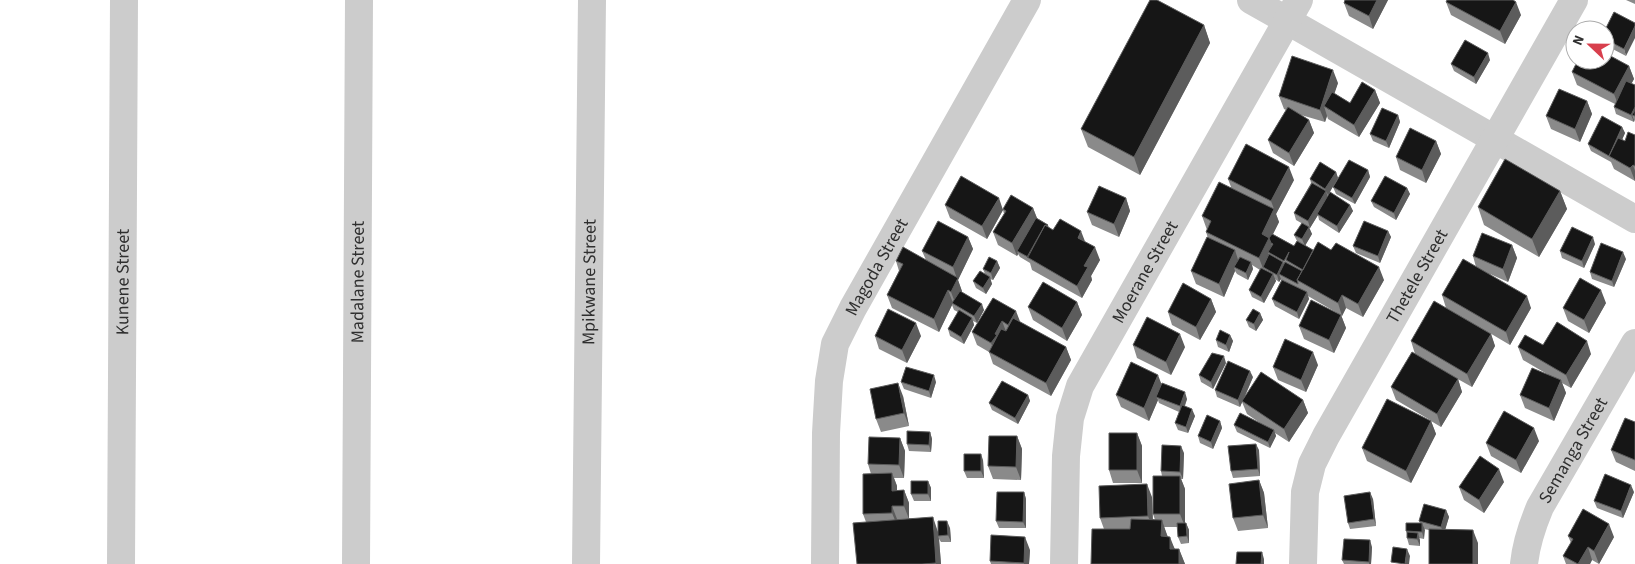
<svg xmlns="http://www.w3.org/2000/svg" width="1635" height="564" font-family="'Source Sans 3',sans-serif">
  <rect width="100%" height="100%" fill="#fff"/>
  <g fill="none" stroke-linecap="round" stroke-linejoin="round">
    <!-- street -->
    <g stroke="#ccc" stroke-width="28">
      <path d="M1251 0 1635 219"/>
      <path id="s1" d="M121 564 124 0"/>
      <path id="s2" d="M356 564 359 0"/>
      <path id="s3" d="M586 564 592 0"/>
      <path id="s4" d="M825 564 826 433 829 381 835 344 853 308 1027 0"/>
      <path id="s5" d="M1064 564 1066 456 1070 418 1080 386 1299 0"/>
      <path id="s6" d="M1303 564 1305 492 1312 464 1326 436 1574 0"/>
      <path id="s7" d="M1524 564C1526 544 1532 526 1540 507L1635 343"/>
    </g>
  </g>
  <!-- wall -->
  <path fill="#8a8a8a" d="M1345 0H1388L1373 29 1349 16 1344 3Z
    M1626 0H1635V4Z
    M1446 2 1521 15 1505 44 1451 15Z
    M1614 12 1626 56 1605 45V30Z
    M1204 25 1210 43 1140 175 1088 147 1081 129Z
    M1490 60 1476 84 1454 71 1451 64Z
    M1629 66 1634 79 1631 84 1635 85V122L1634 120V122L1616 114 1614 107 1615 104 1577 85 1572 72Z
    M1338 83 1334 93 1350 103 1375 90 1380 103 1359 137 1328 119 1327 116 1325 122 1301 115 1309 120 1314 133 1294 166 1273 153 1268 140 1286 110 1284 109 1279 96Z
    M1587 101 1592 114 1580 142 1551 129 1546 116Z
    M1398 115 1400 122 1389 148 1373 141 1370 134Z
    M1622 127 1625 133 1622 139 1625 141 1635 135V181L1614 169 1611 162 1591 151 1588 144Z
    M1436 141 1441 154 1426 183 1400 170 1396 157Z
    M1368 170 1370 177 1355 204 1336 194 1333 187Z
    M1336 172 1338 178 1328 195H1327L1328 196 1350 205 1353 211 1339 233 1319 220 1318 215 1310 228H1309L1312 234 1305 245 1313 250 1384 280 1363 317 1346 308 1342 316 1341 315 1346 328 1334 353 1304 339 1299 326 1339 314 1308 296 1309 299 1299 319 1275 306 1272 299 1281 281V279L1279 282 1275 279 1276 281 1264 303 1252 297 1249 290 1260 270 1252 265 1253 269 1248 280 1237 274 1235 271 1224 297 1196 284 1191 271 1208 238 1206 232 1207 230 1202 216 1231 187 1228 179 1294 180 1276 214 1279 222 1273 234 1294 246 1297 241 1294 235 1303 224 1296 220 1294 213 1311 183 1310 179Z
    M1407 188 1410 194 1396 220 1374 207 1371 201Z
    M1560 191 1567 209 1539 257 1484 225 1478 207Z
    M1126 198 1130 211 1119 237 1092 225 1087 212Z
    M945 205 1003 209 1033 208 1037 218 1048 225 1049 228 1053 230 1085 242 1100 260 1091 276 1092 280 1082 298 1032 270 1030 263 1020 257 1018 254 1017 256 998 245 993 232 1004 214 1003 210 987 239 950 218Z
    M1388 231 1391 237 1380 263 1356 253 1353 246Z
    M968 237 973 249 958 280 962 292 984 310 977 323 973 321 974 325 964 344 950 336 948 329 958 312 954 310 952 305 939 332 892 308 887 295 899 271 896 261 926 260 922 251Z
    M1595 244 1584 268 1562 258 1560 251Z
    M1512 245 1517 258 1508 282 1490 274 1531 308 1510 345 1488 332 1491 334 1495 346 1472 387 1447 373 1458 379 1462 392 1441 427 1431 421 1436 434 1411 483 1367 461 1362 448 1430 420 1396 400 1391 387 1415 354 1411 341 1446 308 1442 295 1476 267 1473 256Z
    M1626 259 1614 287 1592 279 1590 272Z
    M997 261 1000 268 993 280 990 279 992 284 986 294 976 288 973 281 985 274 983 269Z
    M993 298 1020 322 1066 347 1071 360 1051 396 993 364 989 352 977 345 972 332Z
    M1211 299 1216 312 1200 340 1172 325 1168 312Z
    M1077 302 1082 315 1067 341 1033 320 1028 307Z
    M1606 303 1589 333 1568 321 1563 308Z
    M1260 313 1263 320 1256 331 1249 327 1246 320Z
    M1230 335 1233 341 1229 352 1218 347 1216 340Z
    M875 336H921L907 363 879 349Z
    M1133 345 1185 347 1171 375 1137 358Z
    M1543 345 1591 354 1571 388 1562 383 1566 393 1554 421 1525 408 1520 395 1547 374 1523 360 1518 347Z
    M1226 363 1213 389 1201 382 1199 375Z
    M1318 365 1306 392 1278 380 1273 367Z
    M1253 377 1244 399 1303 400 1308 413 1289 442 1275 433 1276 436 1270 448 1237 432 1234 425 1260 423 1247 414 1242 402 1240 407 1217 397 1215 390Z
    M901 382H936L931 398 904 389Z
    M1161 384 1187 399 1185 406 1195 416 1188 433 1178 430 1175 423 1179 412 1159 403 1158 400 1149 421 1121 407 1116 395Z
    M1028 395 1030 401 1018 424 992 410 989 403Z
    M903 396 909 426 881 432 876 419Z
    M1220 421 1222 428 1213 449 1200 443 1198 436Z
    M1635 422V471L1616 462 1611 450Z
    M930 432 932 439 931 452 909 451 907 444Z
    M1137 433 1142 446V483H1113L1109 470Z
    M1017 436 1022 449 1021 480 993 479 988 466Z
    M900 438 905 451 904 478H894L897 486V490H904L909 503V518L938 532 950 528 951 542H941L939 539 941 564H857L866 522 863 514 871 474 868 464Z
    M1539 441 1521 473 1491 456 1486 443Z
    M1259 450 1260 476 1233 478 1231 471Z
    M1184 453 1183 479H1181L1185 489V523H1186L1189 530V543L1181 544 1178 537V527H1164L1168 537 1175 549H1179L1185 564H1091L1104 529 1100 518 1152 497 1153 519 1155 520 1153 514 1162 476 1161 471Z
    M983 460 984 478H967L964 471Z
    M1259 480 1264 493 1268 528 1238 531 1233 518Z
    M928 481 931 488V501H914L911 494Z
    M1504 482 1484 513 1464 500 1459 487Z
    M1024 492 1026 499V528H999L996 521Z
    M1634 492 1623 518 1597 508 1594 501Z
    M1373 499 1376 526 1350 529 1348 523Z
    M1446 510 1449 517 1445 529 1478 543V564H1429V530L1424 529V539L1419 538 1420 546 1409 545 1407 538V533L1406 531 1420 523 1419 521Z
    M1568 536 1614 537 1599 564 1592 560 1590 564H1566L1563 556 1571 543Z
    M1372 547 1371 564H1344L1342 560Z
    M1030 550 1029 564H991L990 561Z"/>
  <!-- shaded-wall -->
  <path fill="#5c5c5c" d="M1377 0H1388L1373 29 1369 16Z
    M1516 2 1521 15 1505 44 1500 31Z
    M1204 25 1210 43 1140 175 1134 157Z
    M1635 26V38L1626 56 1624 49Z
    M1488 53 1490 60 1476 84 1474 77Z
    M1629 66 1634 79 1619 107 1614 94Z
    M1333 70 1338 83 1329 110 1324 106 1327 116 1325 122 1320 110Z
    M1375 90 1380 103 1359 137 1354 125Z
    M1587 101 1592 114 1580 142 1575 129Z
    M1635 107V116L1632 115 1634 120V122L1631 115Z
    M1398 115 1400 122 1389 148 1386 141Z
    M1309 120 1314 133 1294 166 1289 153Z
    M1622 127 1625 133 1614 159 1610 157Z
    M1436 141 1441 154 1426 183 1422 170Z
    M1633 165 1635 171V181L1630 168Z
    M1289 167 1294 180 1276 214 1279 222 1270 240 1274 251 1268 252 1270 258 1263 267 1264 271 1259 258 1262 234 1274 209 1271 201Z
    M1368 170 1370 177 1355 204 1352 198Z
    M1336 172 1338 178 1328 195 1325 189Z
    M1407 188 1410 194 1396 220 1394 213Z
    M1326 191 1328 198 1317 214 1318 215 1310 228 1308 221Z
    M1560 191 1567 209 1539 257 1532 239Z
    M999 198 1003 210 987 239 982 226Z
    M1126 198 1130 211 1119 237 1114 224Z
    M1350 205 1353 211 1339 233 1337 226Z
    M1033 208 1038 221 1017 251 1018 254 1017 256 1012 243Z
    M1309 227 1312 234 1305 246 1302 239Z
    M1081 231 1086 244 1078 238Z
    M1388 231 1391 237 1380 263 1378 256Z
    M968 237 973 249 958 280 962 291 956 305 951 292 957 279 953 267Z
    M1593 237 1595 244 1584 268 1582 261Z
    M1512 245 1517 258 1508 282 1503 269Z
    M1095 247 1100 260 1091 276 1092 280 1082 298 1077 286 1084 266Z
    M1235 250 1239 263 1234 267 1235 271 1224 297 1219 284Z
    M1623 252 1626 259 1614 287 1612 281Z
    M997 261 1000 268 993 280 991 273Z
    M1251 262 1253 269 1248 280 1246 273Z
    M1283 262 1286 269 1279 274 1281 279 1279 282 1277 275Z
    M1379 267 1384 280 1363 317 1358 304Z
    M1273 274 1276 281 1264 303 1261 297Z
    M990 277 992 284 986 294 983 288Z
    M948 290 953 303H952V305L939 332 934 319Z
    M1601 290 1606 303 1589 333 1584 320Z
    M1307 292 1309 299 1299 319 1297 312Z
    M1342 295 1346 308 1342 316 1338 303Z
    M1527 296 1531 308 1510 345 1506 332Z
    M1211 299 1216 312 1200 340 1196 327Z
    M1077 302 1082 315 1067 341 1062 328Z
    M982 304 984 310 977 323 974 316Z
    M1016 311 1021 324 1013 338 1008 325Z
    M1260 313 1263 320 1256 331 1254 324Z
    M1341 315 1346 328 1334 353 1329 340Z
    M972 318 974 325 964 344 961 337Z
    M1002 321 1007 334 1002 348 996 356 991 343 995 334Z
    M916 323 921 336 907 363 902 350Z
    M1180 334 1185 347 1171 375 1166 362Z
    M1491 334 1495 346 1472 387 1467 374Z
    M1230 335 1233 341 1229 352 1226 345Z
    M1587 341 1591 354 1571 388 1566 375Z
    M1066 347 1071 360 1051 396 1046 383Z
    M1313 352 1318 365 1306 392 1301 380Z
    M1224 356 1226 363 1213 389 1211 382Z
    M1250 371 1253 377 1240 407 1238 400Z
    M934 375 936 382 931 398 929 391Z
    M1158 375 1163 388 1156 397 1158 400 1149 421 1144 408Z
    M1458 379 1462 392 1441 427 1437 414Z
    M1561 380 1566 393 1554 421 1549 408Z
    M898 383 903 396 909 426 904 413Z
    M1185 392 1187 399 1182 413 1180 406Z
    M1028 395 1030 401 1018 424 1015 418Z
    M1303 400 1308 413 1289 442 1284 429Z
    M1192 409 1195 416 1188 433 1186 427Z
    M1220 421 1222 428 1213 449 1211 442Z
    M1431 421 1436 434 1411 483 1406 471Z
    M1534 428 1539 441 1521 473 1516 460Z
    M1274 430 1276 436 1270 448 1268 442Z
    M930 432 932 439 931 452 929 445Z
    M1137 433 1142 446V483L1137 470Z
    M1017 436 1022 449 1021 480 1016 467Z
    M900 438 905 451 904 478 899 465Z
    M1256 444 1259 450 1260 476 1258 469Z
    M1181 446 1184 453 1183 479 1180 472Z
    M981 454 983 460 984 478 981 471Z
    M1499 469 1504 482 1484 513 1479 500Z
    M892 473 897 486V503L892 491Z
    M1180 476 1185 489V527L1180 514Z
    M1259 480 1264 493 1268 528 1263 515Z
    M928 481 931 488V501L928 494Z
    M1147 484 1152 497 1153 529 1148 516Z
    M1631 485 1634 492 1623 518 1621 511Z
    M904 490 909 503V519L904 506Z
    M1024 492 1026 499V528L1023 522Z
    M1370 492 1373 499 1376 526 1374 519Z
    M892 506 897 519V525L892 513Z
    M1446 510 1449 517 1444 534 1441 527Z
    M933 517 939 535 938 536 939 539 941 564H936V563Z
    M1162 520 1168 538 1161 536Z
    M947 521 950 528 951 542 948 535Z
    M1186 523 1189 530V543L1187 536Z
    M1422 523 1425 530 1424 539 1422 532Z
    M1609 524 1614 537 1599 564 1594 551Z
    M1473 530 1478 543V564H1473Z
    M1418 533 1420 540V546L1417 539Z
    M1025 537 1030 550 1029 564H1024V563Z
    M1170 537 1177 555 1170 549Z
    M1370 540 1372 547 1371 564H1369V562Z
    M1588 547 1592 560 1590 564H1578Z
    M1179 549 1185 564H1179Z
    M1407 549 1410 556 1409 564H1405Z
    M1262 552 1264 559V564H1261Z"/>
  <!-- building -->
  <path fill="#161616" stroke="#5c5c5c" d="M1150 0H1157L1204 25 1134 157 1081 129Z
    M1345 0H1377L1369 16 1344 3Z
    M1447 0H1513L1516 2 1500 31 1446 2Z
    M1614 12 1635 23V26L1624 49 1605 39V30Z
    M1465 40 1488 53 1474 77 1451 64Z
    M1605 53 1629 66 1614 94 1572 72 1578 60H1605Z
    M1292 56 1333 70 1320 110 1279 96Z
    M1626 81 1635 85V107L1631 115 1614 107Z
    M1362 82 1375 90 1354 125 1324 106 1332 92 1350 103Z
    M1559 89 1587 101 1575 129 1546 116Z
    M1288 107 1309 120 1289 153 1268 140Z
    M1382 108 1398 115 1386 141 1370 134Z
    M1635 110V116L1632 115Z
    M1602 116 1622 127 1609 156 1588 144Z
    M1410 128 1436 141 1422 170 1396 157Z
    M1628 132 1635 135V166L1633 165 1630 168 1609 156 1618 138 1625 141Z
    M1246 144 1289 167 1271 201 1228 179Z
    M1505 159 1560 191 1532 239 1478 207Z
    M1349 160 1368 170 1352 198 1333 187Z
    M1320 162 1336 172 1325 189 1310 179Z
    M961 176 999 198 982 226 945 205Z
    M1385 176 1407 188 1394 213 1371 201Z
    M1219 182 1274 209 1262 234 1269 238 1259 258 1206 232 1211 221 1202 216Z
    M1312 183 1326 191 1308 221 1294 213Z
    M1099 186 1126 198 1114 224 1087 212Z
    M1330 192 1350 205 1337 226 1317 214Z
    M1011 195 1033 208 1012 243 993 232 1006 211 1003 209Z
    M1036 218 1048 225 1047 226 1045 225 1028 257 1017 251Z
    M1060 219 1081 231 1078 238 1095 247 1084 266 1088 267 1077 286 1027 257 1045 225 1053 230Z
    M938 221 968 237 953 267 922 251Z
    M1364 221 1388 231 1378 256 1353 246Z
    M1302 223 1309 227 1302 239 1294 235Z
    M1572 227 1593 237 1582 261 1560 251Z
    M1482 233 1512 245 1503 269 1473 256Z
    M1272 234 1294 246 1297 241 1313 250 1303 270 1286 260 1289 252 1284 261 1268 252 1273 244 1271 243 1269 238Z
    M1207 237 1235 250 1219 284 1191 271Z
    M1318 242 1331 250 1336 243 1379 267 1358 304 1342 295 1338 303 1297 280Z
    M1601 243 1623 252 1612 281 1590 272Z
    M903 247 958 278 951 292 948 290 934 319 887 295 903 264 896 261Z
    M1269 254 1283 262 1277 275 1263 267Z
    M989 257 997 261 991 273 983 269Z
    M1240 257 1251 262 1246 273 1234 267Z
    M1463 259 1527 296 1506 332 1442 295Z
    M1285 262 1302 271 1297 280 1298 283V284L1279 274Z
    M1261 268 1273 274 1261 297 1249 290Z
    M980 271 990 277 983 288 973 281Z
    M1580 278 1601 290 1584 320 1563 308Z
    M1282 280 1307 292 1297 312 1272 299Z
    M1043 282 1077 302 1062 328 1028 307Z
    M1183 283 1211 299 1196 327 1168 312Z
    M960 291 982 304 974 316 952 303Z
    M993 298 1016 311 1008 325 1002 321 995 334 997 335 991 343 972 332Z
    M1311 300 1341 315 1329 340 1299 326Z
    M1434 301 1491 334 1467 374 1411 341Z
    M888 309 916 323 902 350 875 336Z
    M1253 309 1260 313 1254 324 1246 320Z
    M959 310 972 318 961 337 948 329Z
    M1147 317 1180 334 1166 362 1133 345Z
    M1013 318 1066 347 1046 383 989 352 1001 329 1006 331Z
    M1557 322 1587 341 1566 375 1518 347 1525 335 1543 345Z
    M1220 330 1230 335 1226 345 1216 340Z
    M1285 339 1313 352 1301 380 1273 367Z
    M1412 352 1458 379 1437 414 1391 387Z
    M1212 353 1224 356 1211 382 1199 375Z
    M1228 361 1250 371 1238 400 1215 390Z
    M1131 362 1158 375 1144 408 1116 395Z
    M906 367 934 375 929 391 901 382Z
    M1532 368 1561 380 1549 408 1520 395Z
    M1261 372 1303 400 1284 429 1242 401Z
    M1002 381 1028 395 1015 418 989 403Z
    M898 383 904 413 876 419 870 389Z
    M1162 383 1185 392 1180 406 1156 397Z
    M1387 399 1431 421 1406 471 1362 448Z
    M1182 405 1192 409 1186 427 1175 423Z
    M1504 411 1534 428 1516 460 1486 443Z
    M1240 413 1274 430 1268 442 1234 425Z
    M1207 415 1220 421 1211 442 1198 436Z
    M1625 418 1635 422V460L1611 450Z
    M907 431 930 432 929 445 907 444Z
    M1109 433H1137V470H1109Z
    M989 436H1017L1016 467 988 466Z
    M869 437 900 438 899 465 868 464Z
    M1256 444 1258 469 1231 471 1228 446Z
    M1162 445 1181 446 1180 472 1161 471Z
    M964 454H981V471H964Z
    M1480 456 1499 469 1479 500 1459 487Z
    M892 473V491L904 490V506H892V513L863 514V474Z
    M1605 474 1631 485 1621 511 1594 501Z
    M1153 476H1180V514H1153Z
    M1259 480 1263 515 1233 518 1229 484Z
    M911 481H928V494H911Z
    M1147 484 1148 516 1100 518 1099 486Z
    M997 492H1024L1023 522 996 521Z
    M1370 492 1374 519 1348 523 1344 496Z
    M1424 504 1446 510 1441 527 1419 521Z
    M1583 509 1609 524 1594 551 1588 547 1578 564 1563 556 1573 539 1568 536Z
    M933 517 936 563 922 564H857L853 523Z
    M1131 519 1162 520 1161 536 1170 537V549H1179V564H1091L1092 529H1130Z
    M938 521H947L948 535 938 536Z
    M1177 523H1186L1187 536 1178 537Z
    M1406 523H1422V532L1406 531Z
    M1429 529 1473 530V564H1429Z
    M1407 532 1418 533 1417 539 1407 538Z
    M991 535 1025 537 1024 563 990 561Z
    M1344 539 1370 540 1369 562 1342 560Z
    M1393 547 1407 549 1405 564 1391 562Z
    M1237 552H1262L1261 564H1236Z"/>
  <g text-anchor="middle" stroke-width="5" stroke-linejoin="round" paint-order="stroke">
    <!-- street labels -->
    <g font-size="18" fill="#2f2f2f" stroke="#fff">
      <text dy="6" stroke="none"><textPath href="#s4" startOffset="308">Magoda Street</textPath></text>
      <text dy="6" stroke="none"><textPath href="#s5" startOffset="311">Moerane Street</textPath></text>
      <text dy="6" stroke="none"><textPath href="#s6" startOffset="316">Thetele Street</textPath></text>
      <text dy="6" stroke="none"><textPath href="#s1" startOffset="282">Kunene Street</textPath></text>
      <text dy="6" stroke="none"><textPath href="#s2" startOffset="282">Madalane Street</textPath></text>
      <text dy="6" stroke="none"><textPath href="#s3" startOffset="282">Mpikwane Street</textPath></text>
      <text dy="6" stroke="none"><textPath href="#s7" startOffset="125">Semanga Street</textPath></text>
    </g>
  </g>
  <!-- north arrow -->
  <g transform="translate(1590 45) rotate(292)"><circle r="24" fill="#ffffff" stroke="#acacac"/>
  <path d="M0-4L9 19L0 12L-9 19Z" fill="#d83f4d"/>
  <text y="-8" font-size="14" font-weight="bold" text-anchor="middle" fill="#2f2f2f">N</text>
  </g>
</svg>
